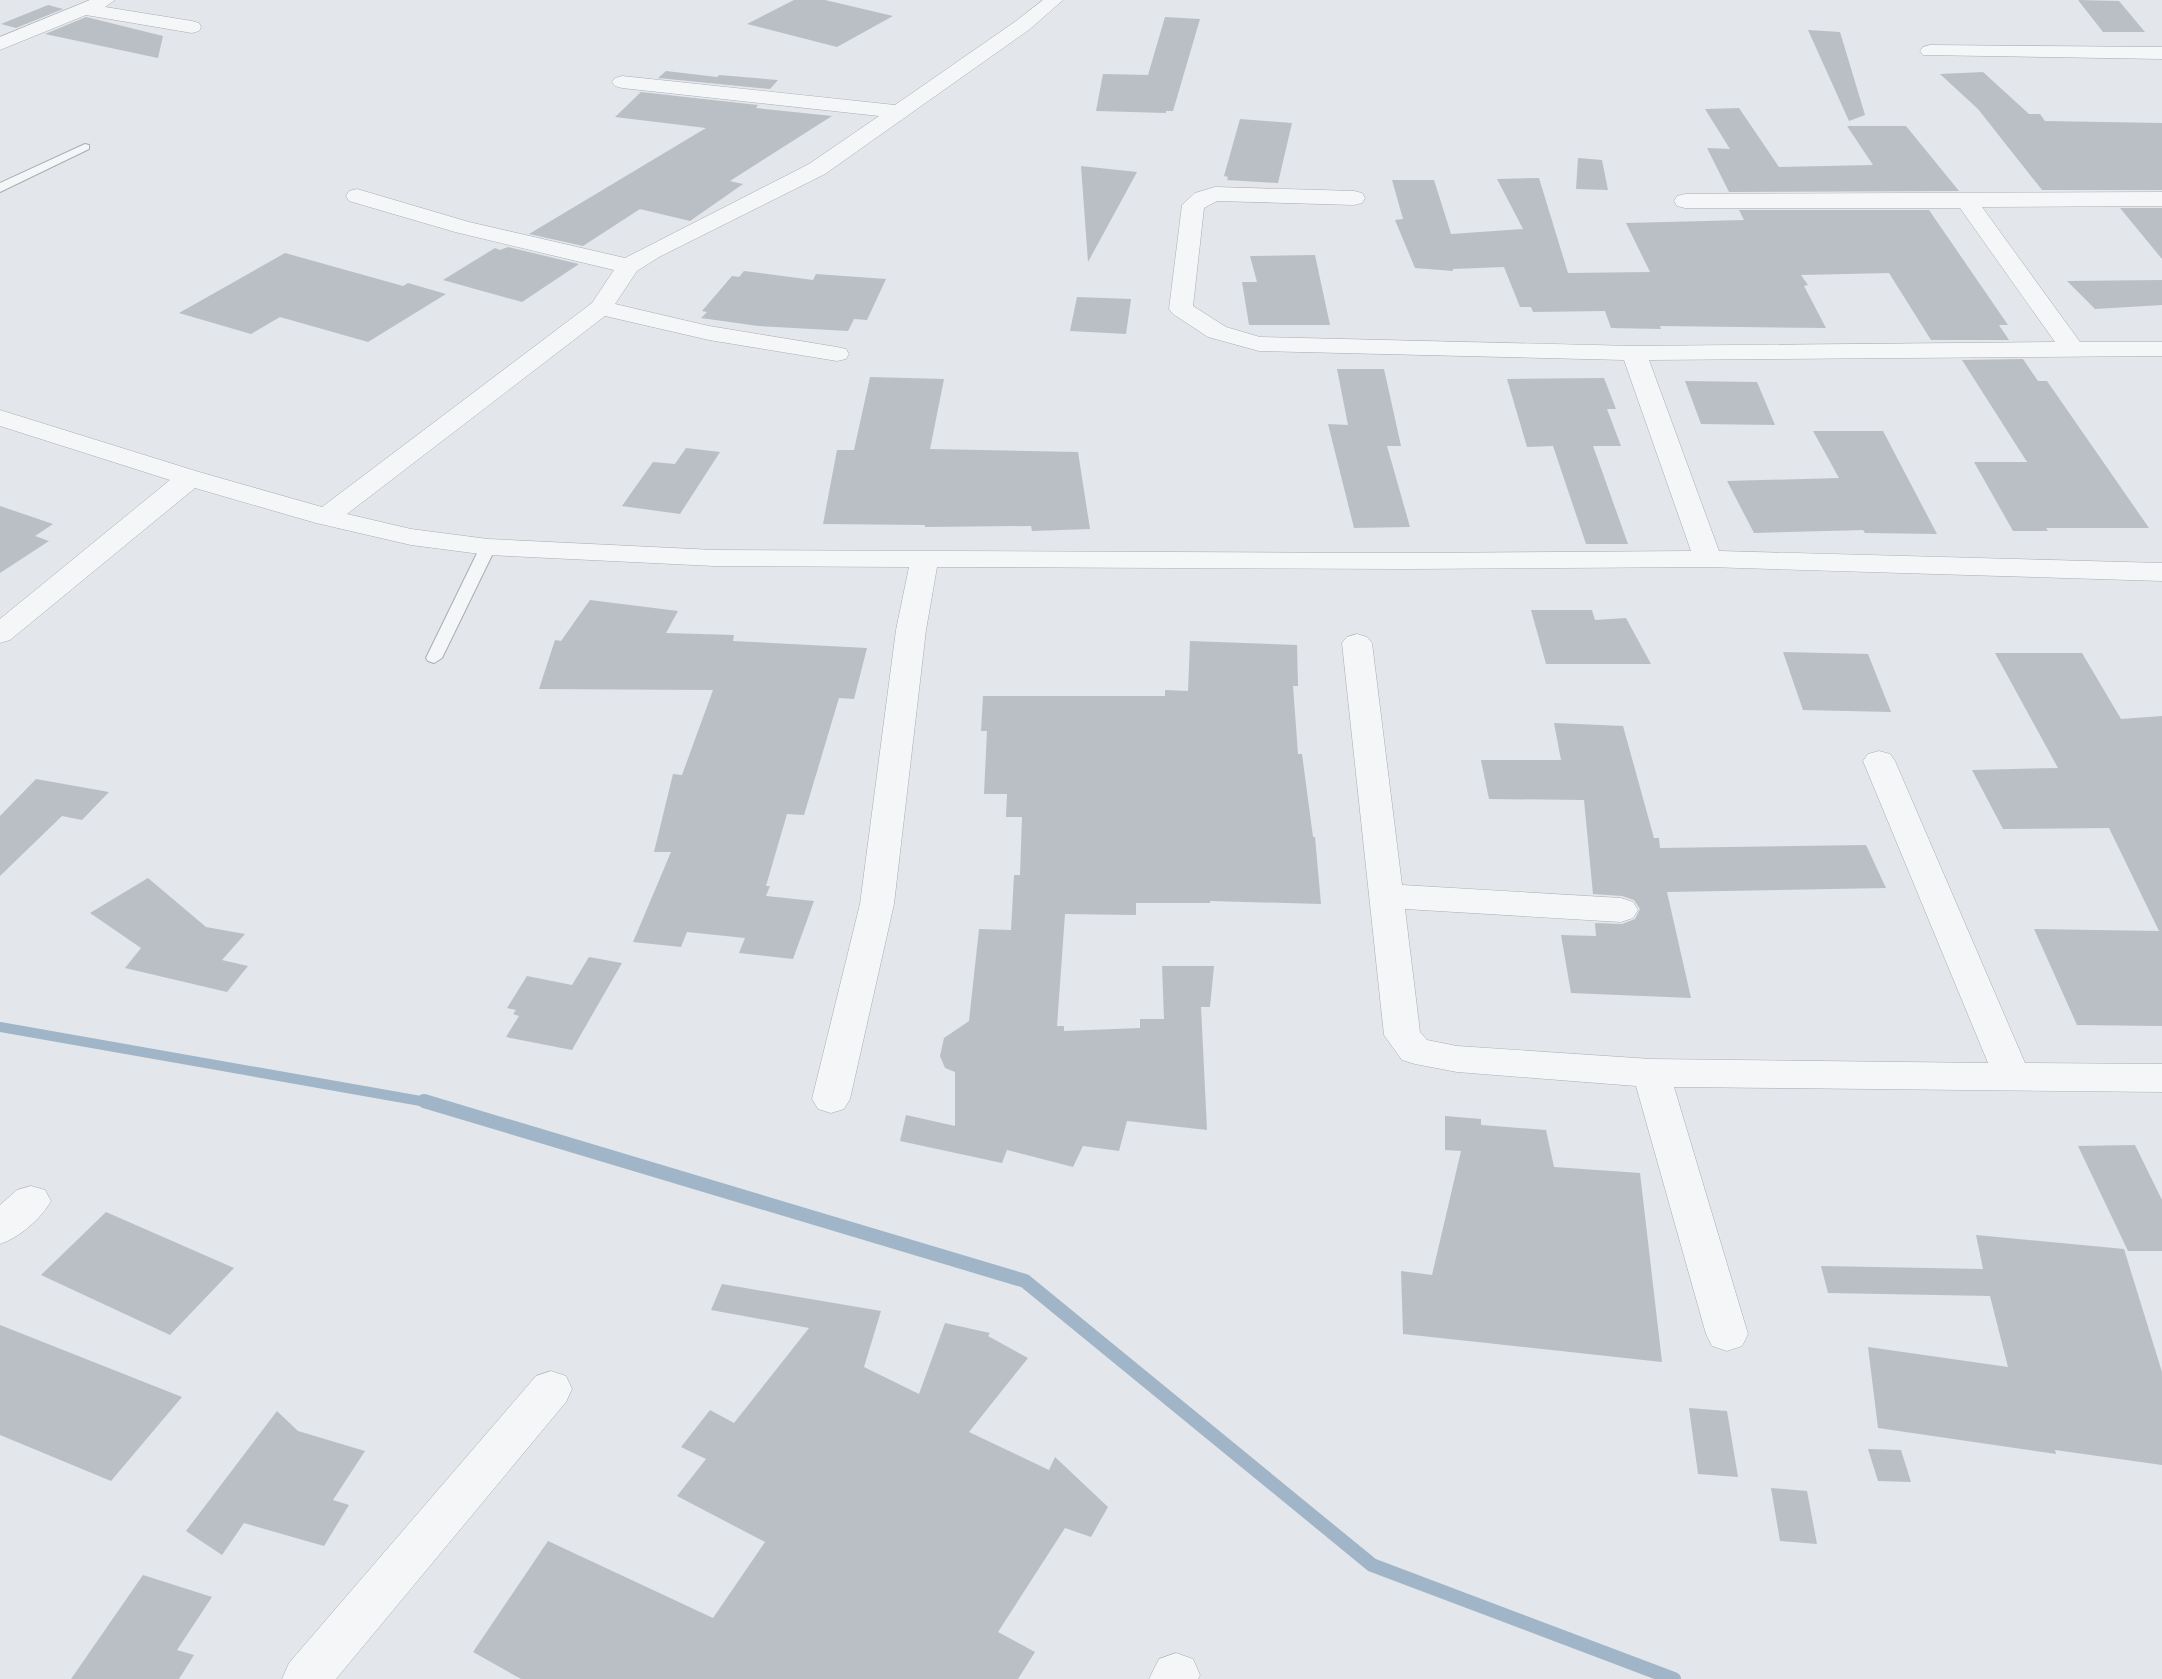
<svg xmlns="http://www.w3.org/2000/svg" width="2162" height="1679" font-family="Commissioner,sans-serif">
  <rect width="100%" height="100%" fill="#e3e6ea"/>
  <g fill="none" stroke-linecap="round" stroke-linejoin="round">
    <!-- stream-far1 -->
    <path stroke="#a0b5c7" stroke-width="10" d="M0 1027 432 1103"/>
    <!-- stream -->
    <path stroke="#a0b5c7" stroke-width="14" d="M424 1101 1025 1281 1372 1565 1674 1679"/>
  </g>
  <!-- building -->
  <path fill="#babfc6" d="M794 0H825L893 16 837 47 747 24Z
    M2078 0 2119 1 2145 32H2103Z
    M48 5 63 9 16 28 1 24Z
    M86 17 163 36 158 58 45 34Z
    M1165 17 1200 19 1173 111H1166V113L1096 111 1103 74 1148 75Z
    M1808 30 1840 32 1865 115 1849 121Z
    M666 71 717 77 719 75 778 80 770 89 658 78Z
    M1983 72 2029 114H2040L2045 121 2162 123V190H2042L1978 109 1940 74Z
    M641 92 758 105 756 108 832 116 730 181 743 184 690 221 640 209 583 246 529 234 706 128 615 117Z
    M1739 108 1779 167 1873 165 1847 126H1906L1959 191 1729 192 1707 148 1730 149 1705 109Z
    M1240 119 1292 123 1278 183 1227 180 1228 177 1224 176Z
    M1578 158 1602 160 1608 190 1576 189Z
    M1081 166 1137 172 1088 262Z
    M1539 178 1568 273 1650 272 1626 223 1744 220 1739 210H1929L2008 325H1999L2009 340H1931L1889 273 1801 275 1808 285 1804 286 1826 328 1660 326 1661 329 1611 328 1605 311 1533 312 1531 307H1520L1504 267 1453 269V271L1415 268 1395 220 1403 219 1392 180H1434L1451 234 1523 229 1497 179Z
    M2120 208H2162V259Z
    M508 247 579 264 522 302 443 280 495 248 500 250Z
    M285 253 403 286 408 283 446 294 368 342 280 317 251 334 179 313Z
    M1315 255 1330 325H1249L1242 282H1257L1250 256Z
    M744 271 813 280 816 274 886 279 867 320 854 319 848 331 758 326 701 318 707 312 702 311 732 276 739 277Z
    M2162 280V305L2095 309 2067 281Z
    M1077 297 1131 299 1126 334 1070 331Z
    M2023 359 2038 381H2047L2149 528H2046L2048 531H2013L1974 462H2027L1962 360Z
    M1337 369H1384L1401 446H1387L1410 527 1354 528 1328 424 1348 425Z
    M870 377 944 379 930 449 1078 452 1090 529 1032 531 1031 526 925 527V525L823 524 837 450H854Z
    M1604 378 1616 409H1607L1621 446H1593L1628 544H1586L1553 446 1527 447 1507 379Z
    M1685 381 1757 382 1775 425 1701 424Z
    M1813 431H1883L1937 534 1865 533 1863 530 1754 533 1727 481 1839 478Z
    M686 448 720 452 680 514 622 506 653 462 675 464Z
    M0 506 53 524 35 536 49 541 0 573Z
    M590 600 678 611 666 633 734 635 733 641 867 648 854 699 839 698 804 815 787 814 766 886H770L766 896 814 901 793 959 739 953 745 938 687 932 681 947 633 942 671 852H654L673 774 682 775 713 690 539 689 555 640 561 641Z
    M1531 610H1592L1595 620 1626 618 1651 664H1546Z
    M1190 641 1297 645 1298 686H1293L1298 754H1302L1313 837H1315L1321 904 1210 901V903H1136V915L1065 914 1057 1026H1064V1031L1140 1028V1019H1164L1162 966H1214L1210 1007H1201L1207 1130 1127 1121 1119 1151 1083 1146 1073 1167 1007 1150 1002 1163 900 1141 906 1115 955 1126V1072L945 1068 940 1056 944 1038 969 1021 979 929 1011 930 1014 875H1020L1022 817H1006L1007 794H984L987 731H981L983 696H1165V690L1188 691Z
    M1783 652 1868 654 1891 712 1803 710Z
    M1995 653H2082L2121 719 2162 716V1026L2077 1025 2034 929 2159 931 2109 828 2003 829 1972 770 2058 768Z
    M1554 723 1623 726 1654 838H1659L1660 848 1866 845 1886 888 1667 892 1691 998 1571 993 1561 935 1596 936 1595 923 1622 924 1635 919 1640 909 1634 900 1622 896 1593 894 1584 800 1489 799 1481 760H1561Z
    M36 779 109 792 82 820 62 816 0 876V816Z
    M148 878 206 927 245 934 222 960 248 966 227 992 125 968 141 948 90 913Z
    M589 957 622 963 572 1050 506 1037 519 1016 513 1014 516 1010 507 1008 527 976 572 985Z
    M1445 1116 1481 1119V1125L1546 1130 1554 1167 1640 1173 1662 1362 1403 1334 1401 1271 1432 1275 1461 1151 1445 1150Z
    M2135 1145 2162 1200V1251H2128L2078 1146Z
    M106 1212 234 1268 170 1335 41 1275Z
    M1976 1235 2124 1249 2162 1372V1465L2055 1450 2056 1454 1878 1428 1868 1347 2008 1367 1990 1296 1828 1293 1821 1266 1983 1269Z
    M722 1284 881 1311 864 1367 919 1394 945 1323 990 1333 988 1336 1028 1358 969 1432 1049 1470 1055 1457 1108 1507 1091 1537 1065 1528 998 1632 1035 1652 1018 1679H521L473 1652 548 1541 713 1618 765 1542 677 1496 706 1459 681 1447 710 1410 734 1423 809 1328 711 1310Z
    M0 1325 182 1397 111 1481 0 1435Z
    M1689 1408 1727 1411 1738 1477 1698 1474Z
    M277 1411 298 1431 365 1451 333 1500 349 1505 324 1546 244 1523 222 1555 186 1531Z
    M1868 1449 1901 1450 1911 1482 1878 1481Z
    M1771 1488 1807 1491 1817 1544 1780 1541Z
    M143 1575 212 1597 177 1650 194 1655 179 1679H71Z"/>
  <g fill="none" stroke-linecap="round" stroke-linejoin="round">
    <defs>
      <path id="lane" d="M85 144 89 145V149L0 192V183Z
        M488 542 496 547 442 658 434 663 428 661 426 658 480 547Z"/>
      <path id="street" d="M90 0H115L105 7 192 21 199 23 201 27 199 31 192 33 86 15 0 50V37Z
        M1043 0H1063L1030 29 825 174 659 257 637 271 615 304 709 326 837 347 846 349 849 354 846 359 837 361 709 340 605 316 347 514 411 529 488 539 714 550 1407 553 1691 551 1624 360 1259 351 1208 337 1173 314 1169 309 1182 205 1195 193 1215 187 1354 191 1362 193 1365 198 1362 203 1354 205 1217 201 1204 208 1193 306 1226 327 1260 337 1634 346 2055 342 1960 208H1685L1677 206 1674 201 1677 196 1685 194 2162 192V206L1982 207 2080 342H2162V356L1649 360 1719 551 2162 563V581L1708 567 1407 569 937 567 926 630 894 904 850 1099 844 1109 831 1113 818 1109 812 1099 860 904 896 630 909 567 714 566 488 555 411 545 316 523 195 488 10 640 0 643V619L170 480 0 426V410L199 472 322 507 592 303 614 270 455 232 349 201 346 196 349 191 357 189 469 222 625 258 809 164 879 116 622 88 615 86 612 82 615 78 622 76 895 105 1016 21Z
        M1930 45 2162 47V59L1923 55 1920 51 1923 47Z
        M1357 634 1367 637 1372 643 1402 885 1621 898 1633 902 1638 910 1633 918 1621 922 1405 909 1420 1032 1427 1040 1457 1046 1651 1059 1988 1063 1863 761 1868 754 1879 751 1890 754 1895 761 2025 1063 2162 1064V1092L1674 1087 1748 1334 1742 1346 1727 1351 1712 1346 1706 1334 1636 1086 1457 1072 1415 1064 1402 1060 1384 1035 1342 643 1347 637Z
        M31 1186 45 1190 51 1201C40 1220 20 1237 0 1244V1205L17 1190Z
        M551 1371 566 1376 572 1389 566 1402 336 1679H282L289 1663 536 1376Z
        M1176 1653 1193 1659 1200 1675 1198 1679H1149L1159 1659Z"/>
    </defs>
    <!-- lane casing -->
    <use href="#lane" stroke="#a8adb4" stroke-width="2"/>
    <!-- street casing -->
    <use href="#street" stroke="#a8adb4" stroke-width="1"/>
    <!-- lane -->
    <use href="#lane" fill="#f5f6f8" fill-rule="evenodd"/>
    <!-- street -->
    <use href="#street" fill="#f5f6f8" fill-rule="evenodd"/>
  </g>
</svg>
